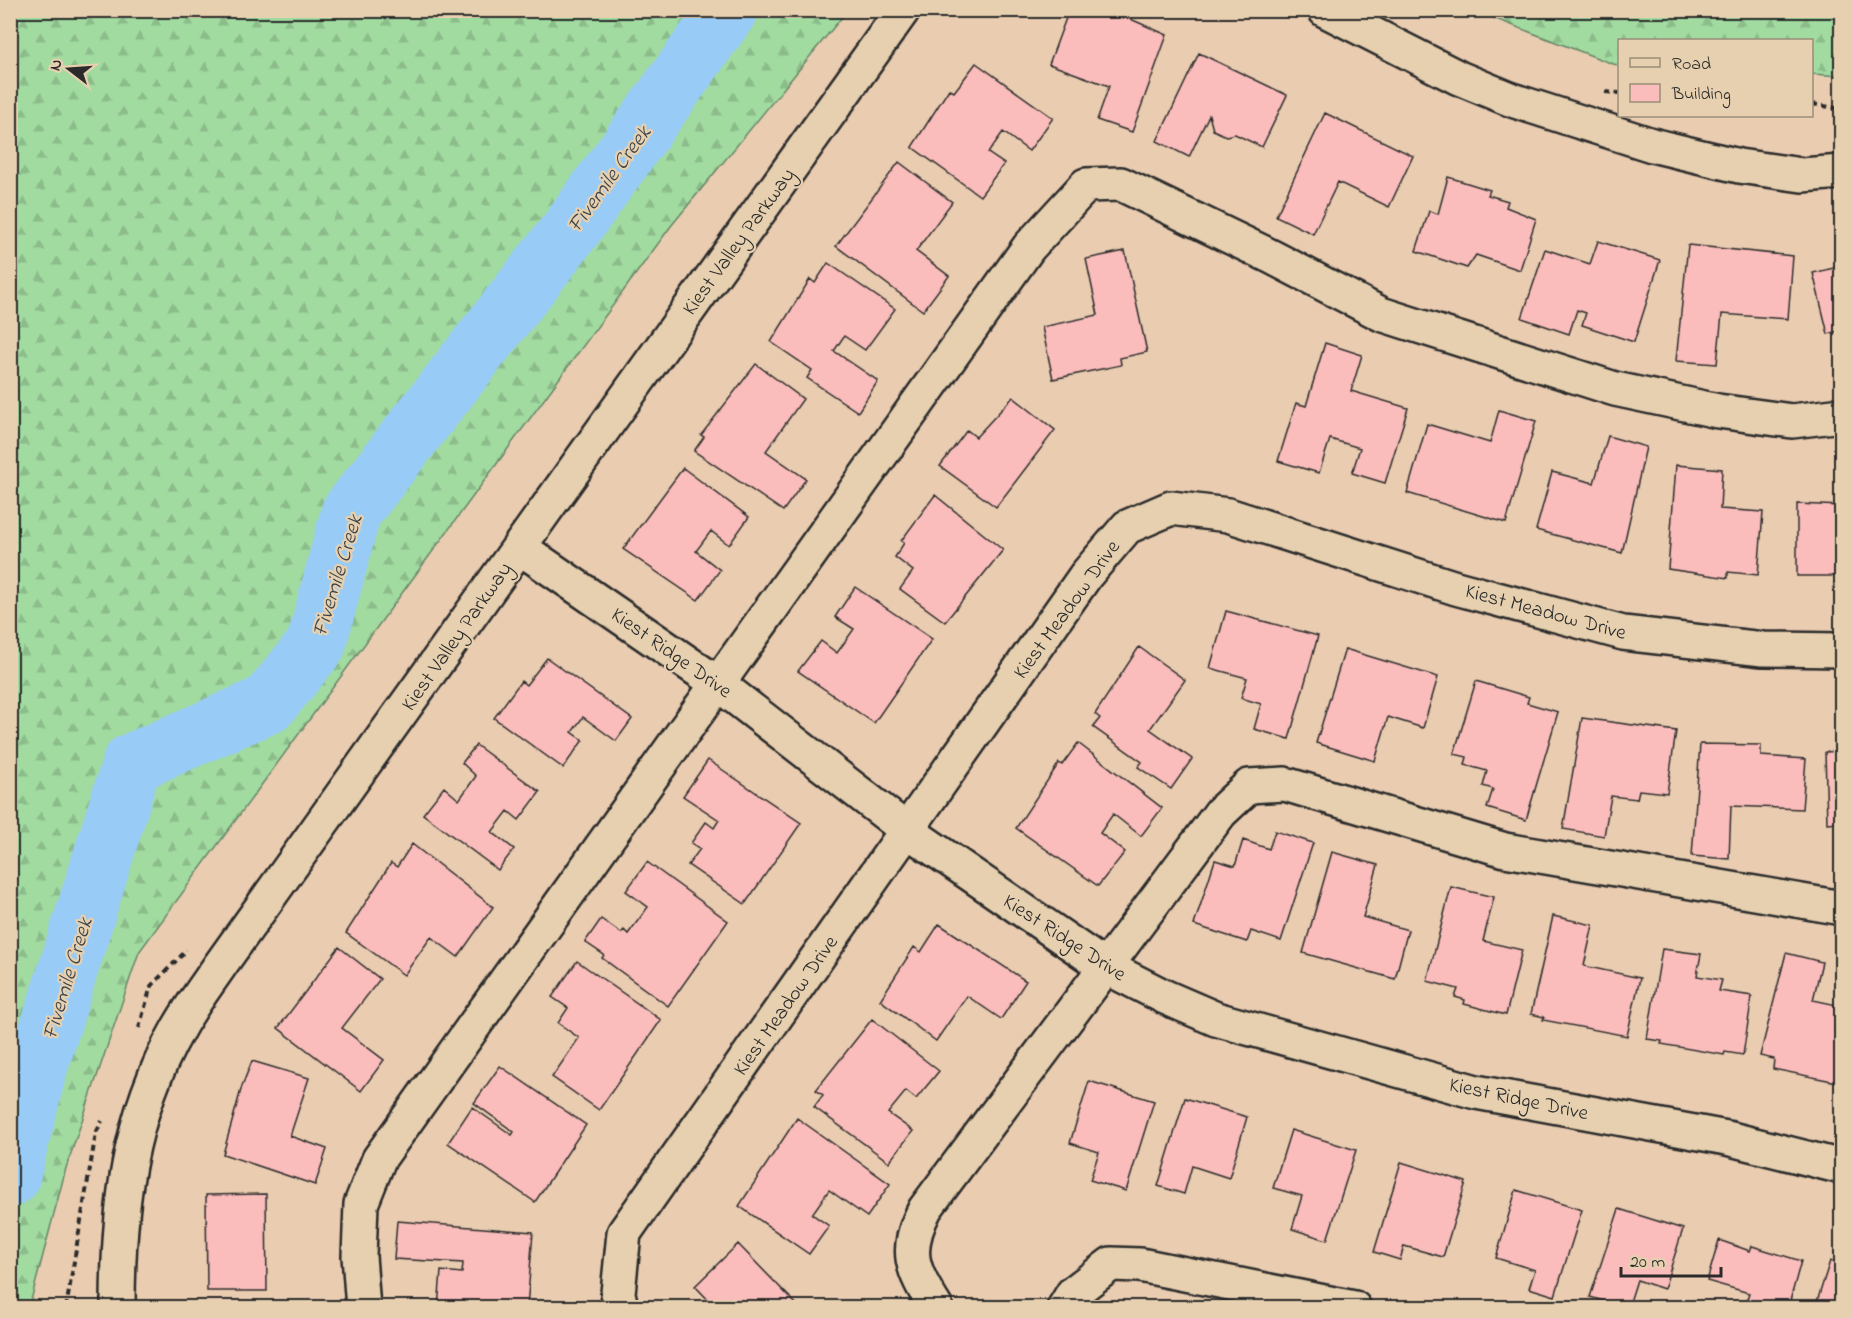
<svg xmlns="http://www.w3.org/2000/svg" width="1852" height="1318" font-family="'Indie Flower',sans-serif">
  <defs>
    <pattern id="forest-firs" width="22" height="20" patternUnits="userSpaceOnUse" patternTransform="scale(1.5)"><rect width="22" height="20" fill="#a1dba0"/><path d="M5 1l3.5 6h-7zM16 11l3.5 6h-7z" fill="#8bbc8a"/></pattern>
  </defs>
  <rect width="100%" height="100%" fill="#eaccb1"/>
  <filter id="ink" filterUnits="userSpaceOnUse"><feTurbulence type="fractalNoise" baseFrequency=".0167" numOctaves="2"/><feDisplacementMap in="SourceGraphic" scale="12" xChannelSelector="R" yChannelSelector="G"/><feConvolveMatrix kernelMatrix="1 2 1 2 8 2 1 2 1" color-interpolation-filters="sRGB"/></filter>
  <g filter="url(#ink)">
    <!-- forest -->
    <path fill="url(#forest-firs)" stroke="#668366" stroke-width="1.5" d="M10 11H847L671 226 139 952 66 1168 29 1308 10 1307Z
      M1475 11H1841V76L1812 74V40H1620L1619 65 1613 64Z"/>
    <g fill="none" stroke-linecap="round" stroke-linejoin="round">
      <!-- river -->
      <path stroke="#98cbf5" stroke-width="60" d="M10 1177 37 1070 132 763 268 704 316 645 351 512 572 228 728 10"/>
    </g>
    <!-- building -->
    <path fill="#fabdbb" stroke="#2b2b2b" stroke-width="1.5" d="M1069 10H1110L1167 35 1132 132 1097 120 1109 86 1049 64Z
      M1199 53 1287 95 1262 147 1235 134 1226 136 1213 130 1209 115 1189 157 1157 141Z
      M976 63 1053 118 1029 151 1003 132 988 153 1004 164 980 196 912 147 949 89 954 92Z
      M1325 113 1413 156 1389 207 1338 182 1313 234 1276 216Z
      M899 162 952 202 916 251 949 276 923 311 836 246Z
      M1448 177 1490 190 1488 195 1508 201 1506 207 1536 219 1520 270 1476 255 1467 268 1416 251 1429 211 1438 214Z
      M1598 241 1660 260 1634 342 1582 325 1586 313 1577 310 1569 334 1522 318 1545 249 1590 264Z
      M1688 245 1793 256 1788 319 1722 314 1717 364 1676 361Z
      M1125 251 1147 352 1120 358 1121 365 1053 379 1042 327 1098 315 1086 259Z
      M828 263 895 309 865 350 844 336 834 351 878 381 858 412 807 378 812 370 771 342 810 279 815 283Z
      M1842 266V330L1828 334 1813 273Z
      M1325 343 1362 355 1351 391 1408 408 1385 483 1352 473 1360 448 1330 439 1319 473 1278 461 1296 403 1306 406Z
      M756 364 803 399 766 451 806 479 783 511 694 451 704 437 701 435Z
      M1013 397 1055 430 996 507 940 466 967 430 976 437Z
      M1499 410 1536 421 1506 523 1407 493 1427 424 1490 443Z
      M1608 436 1646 447 1622 553 1536 530 1552 472 1594 483Z
      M1676 465 1722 469 1720 509 1763 512 1758 575 1728 572V578L1668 569Z
      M683 468 749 517 729 545 711 531 696 551 720 570 698 600 623 549Z
      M935 495 1003 550 945 622 900 589 913 571 895 557 904 543 901 541Z
      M1797 504 1842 506V576H1797Z
      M855 587 932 639 874 723 798 671 821 641 837 653 854 629 835 617Z
      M1226 611 1318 636 1289 739 1254 729 1261 704 1241 698 1247 678 1210 668Z
      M1139 647 1185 680 1150 729 1192 759 1171 789 1138 767 1142 762 1093 727 1100 718 1095 714Z
      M1345 649 1438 677 1423 728 1388 717 1375 761 1316 743Z
      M547 658 632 719 616 741 583 717 572 732 583 740 563 768 494 718 521 681 526 685Z
      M1476 681 1529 697 1527 703 1558 712 1526 820 1487 808 1493 789 1483 786 1487 771 1465 765 1467 757 1454 754Z
      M1582 718 1676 731 1667 793 1639 790 1637 799 1611 796 1604 836 1563 829Z
      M1078 743 1162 808 1141 836 1113 814 1100 833 1125 852 1098 886 1016 828 1059 763 1062 765Z
      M1700 744 1761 745V756L1806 759 1802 809 1731 806 1729 859 1692 856Z
      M476 745 540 792 519 820 508 811 492 832 514 849 498 870 423 814 444 787 459 800 476 776 462 763Z
      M1842 751V822L1827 823 1825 752Z
      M708 760 801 823 745 904 688 865 700 849 691 843 706 822 714 828 719 820 683 796Z
      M1275 831 1313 843 1281 941 1251 931 1247 942 1194 925 1215 860 1235 866 1243 840 1269 849Z
      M412 844 493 907 458 957 431 937 404 975 346 933 391 863 397 867Z
      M1332 852 1378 865 1363 917 1408 930 1395 979 1303 953Z
      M647 862 728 921 668 1006 602 958 604 955 585 942 601 919 621 933 624 930 628 934 648 907 626 891Z
      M1451 887 1494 897 1483 941 1522 950 1506 1015 1464 1004 1465 1000 1455 997 1458 989 1427 981Z
      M1553 916 1593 925 1584 966 1640 978 1627 1036 1543 1020 1544 1017 1531 1014Z
      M939 924 1026 981 1001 1019 967 996 936 1041 880 1000 914 947 921 952Z
      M339 947 380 979 342 1028 384 1060 361 1091 278 1028Z
      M1662 949 1701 954 1697 976 1722 980 1719 991 1752 996 1743 1055 1725 1052 1724 1055 1661 1044 1662 1041 1647 1039Z
      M1786 953 1822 962 1813 1000 1842 1006V1083L1773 1069 1774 1059 1760 1056Z
      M577 961 661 1020 599 1110 552 1077 579 1038 558 1023 568 1008 552 997Z
      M872 1019 939 1071 916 1099 906 1091 888 1113 913 1131 889 1162 814 1107 823 1095 816 1090Z
      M252 1061 309 1078 290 1136 327 1149 315 1185 223 1154 242 1086Z
      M500 1066 586 1125 535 1202 448 1143 472 1107 512 1135 514 1132 474 1103Z
      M1089 1081 1154 1101 1126 1191 1090 1180 1099 1152 1070 1143Z
      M1185 1098 1247 1117 1229 1178 1192 1166 1184 1194 1158 1186Z
      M797 1118 890 1184 867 1217 829 1190 812 1214 829 1226 809 1254 739 1206Z
      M1291 1130 1356 1150 1327 1240 1292 1229 1302 1196 1273 1188Z
      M1401 1162 1466 1182 1443 1257 1404 1246 1400 1260 1374 1252Z
      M1516 1190 1582 1210 1555 1296 1529 1288 1535 1270 1496 1258Z
      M266 1194 267 1291H207L206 1195Z
      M1619 1209 1683 1229 1664 1289 1637 1280 1628 1308 1590 1297Z
      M397 1221 533 1232 527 1308H438L441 1271 462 1273 463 1263 394 1259Z
      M1719 1240 1750 1251 1752 1246 1801 1261 1788 1308H1744L1749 1293 1707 1281Z
      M738 1244 800 1308H713L714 1306 695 1286Z
      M1830 1261 1842 1265V1308H1815Z"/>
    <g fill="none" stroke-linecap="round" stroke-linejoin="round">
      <defs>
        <path id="minor" d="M1325 10 1459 78 1512 100 1652 145 1739 166 1802 175 1842 172
          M519 547 717 683 908 831 1104 966 1165 997 1216 1019 1476 1092 1727 1138 1842 1167
          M118 1308C118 1208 128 1117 178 1029 190 1007 206 986 221 964L903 10
          M363 1308 359 1256 361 1204 379 1159 1029 247 1086 185 1121 184 1272 257 1381 314 1615 389 1718 411 1792 421 1842 415
          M621 1308 618 1293 624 1233 1086 575 1127 527 1171 508 1228 515 1456 588 1623 633 1763 649 1842 650
          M936 1308C912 1269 903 1252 925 1209L1221 812 1249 786 1285 784 1505 850 1842 908
          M1064 1308 1073 1293 1111 1264 1140 1265 1354 1308"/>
      </defs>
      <!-- minor casing -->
      <use href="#minor" stroke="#2b2b2b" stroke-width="38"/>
      <!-- path -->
      <path stroke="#2b2b2b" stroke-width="4" stroke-dasharray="6 4.5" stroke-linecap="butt" d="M1605 92 1620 93
        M1812 104 1842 109
        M139 1028 151 986 187 950
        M66 1308 96 1133 102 1121"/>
      <!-- minor -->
      <use href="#minor" stroke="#e6d0af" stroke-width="33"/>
    </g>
  </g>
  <g text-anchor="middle" stroke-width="4.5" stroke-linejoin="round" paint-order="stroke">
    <!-- street labels -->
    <g font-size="21" fill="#2b2b2b" stroke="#e6d0af">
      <text transform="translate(738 241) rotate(-54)" y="7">Kiest Valley Parkway</text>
      <text transform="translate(1066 609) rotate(-54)" y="7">Kiest Meadow Drive</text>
      <text transform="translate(1546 611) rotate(15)" y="7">Kiest Meadow Drive</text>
      <text transform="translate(456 636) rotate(-55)" y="7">Kiest Valley Parkway</text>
      <text transform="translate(672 652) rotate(35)" y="7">Kiest Ridge Drive</text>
      <text transform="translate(1065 937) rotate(33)" y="7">Kiest Ridge Drive</text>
      <text transform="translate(785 1005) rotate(-55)" y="7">Kiest Meadow Drive</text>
      <text transform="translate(1519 1098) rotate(12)" y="7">Kiest Ridge Drive</text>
    </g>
    <!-- water labels -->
    <g font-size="22" font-style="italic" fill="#3b4349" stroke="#e6d0af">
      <text transform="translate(608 178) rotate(-54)" y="8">Fivemile Creek</text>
      <text transform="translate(336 575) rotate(-73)" y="8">Fivemile Creek</text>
      <text transform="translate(66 978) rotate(-73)" y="8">Fivemile Creek</text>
    </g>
  </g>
  <!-- margin -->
  <rect width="1852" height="1318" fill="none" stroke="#e6d0af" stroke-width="36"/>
  <rect x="18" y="18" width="1816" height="1282" fill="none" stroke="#2b2b2b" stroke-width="2" filter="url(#ink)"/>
  <!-- legend -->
  <rect x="1618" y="39" width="195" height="78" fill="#e6d0af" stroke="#9b8e7a" stroke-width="1.5"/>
  <rect x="1630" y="58" width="30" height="9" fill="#e6d0af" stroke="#9b8e7a" stroke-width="1.5"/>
  <text x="1672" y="69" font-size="18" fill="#2b2b2b">Road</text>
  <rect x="1630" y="84" width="30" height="18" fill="#fabdbb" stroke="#9b8e7a" stroke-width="1.5"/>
  <text x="1672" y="99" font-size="18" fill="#2b2b2b">Building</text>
  <!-- north arrow -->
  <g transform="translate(69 69) rotate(287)" stroke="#e6d0af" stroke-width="4.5" paint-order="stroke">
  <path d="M0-4.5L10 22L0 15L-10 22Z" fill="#2b2b2b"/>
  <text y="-9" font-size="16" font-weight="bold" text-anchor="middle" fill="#2b2b2b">N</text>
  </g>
  <!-- scale -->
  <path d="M1621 1267v9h100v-9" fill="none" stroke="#2b2b2b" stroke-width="3"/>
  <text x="1630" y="1267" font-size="18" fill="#2b2b2b" stroke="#e6d0af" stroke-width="4.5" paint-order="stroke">20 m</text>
</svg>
